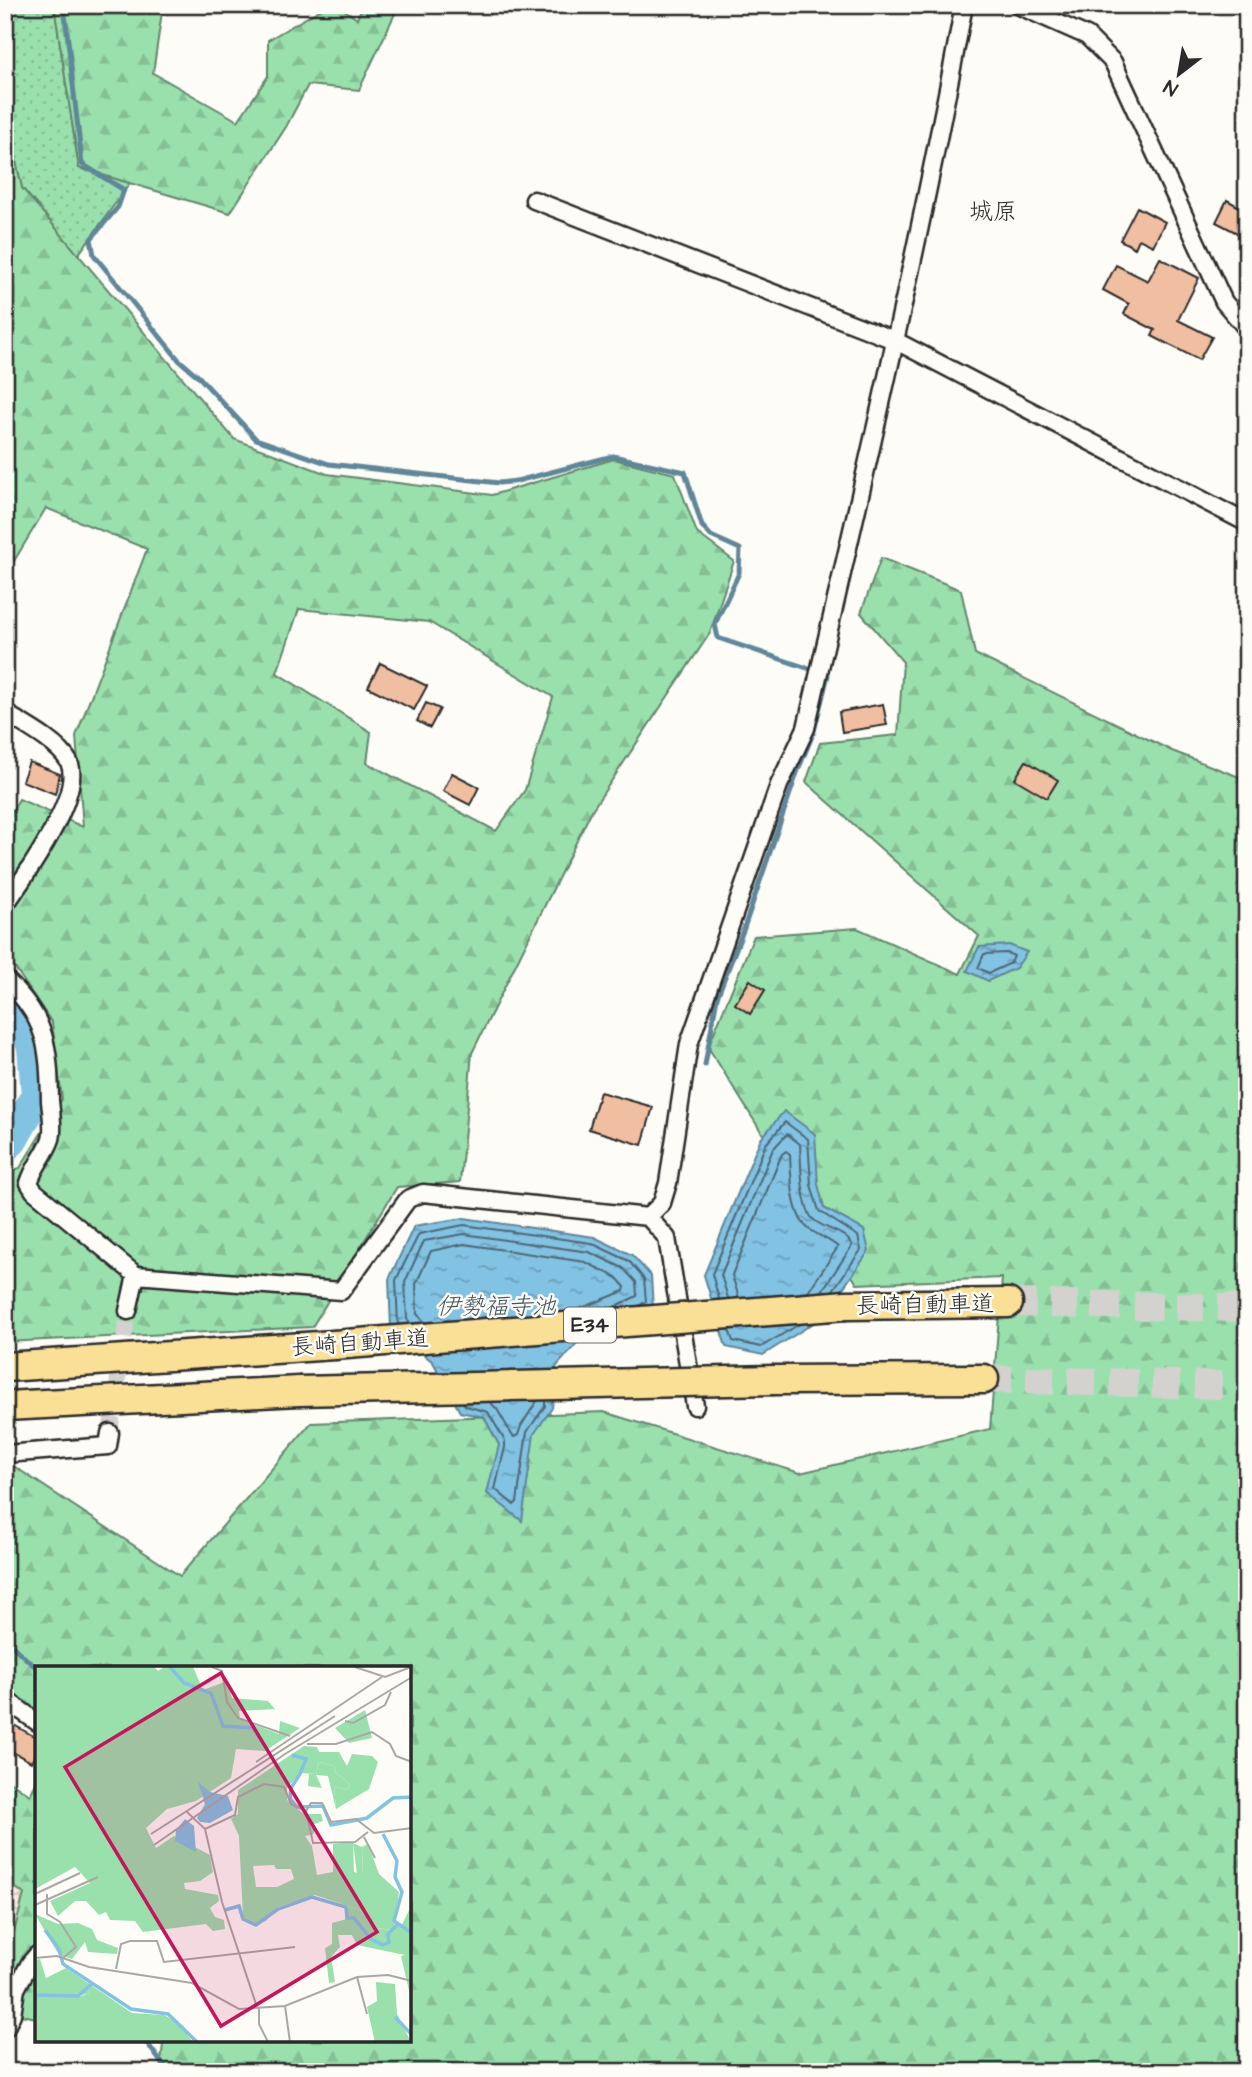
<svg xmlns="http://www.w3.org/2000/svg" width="1252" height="2077" font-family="'Architects Daughter','Klee One',sans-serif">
  <defs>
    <pattern id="industrial-grid" width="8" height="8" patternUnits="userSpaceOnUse" patternTransform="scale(1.75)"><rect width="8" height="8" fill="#f9e9dd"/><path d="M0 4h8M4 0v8" fill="none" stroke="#d6c8be"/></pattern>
    <pattern id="grass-dots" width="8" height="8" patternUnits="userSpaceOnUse" patternTransform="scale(1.75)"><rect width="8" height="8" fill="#9ae0ad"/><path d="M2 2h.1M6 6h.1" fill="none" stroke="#85c095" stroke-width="1.8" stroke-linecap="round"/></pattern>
    <pattern id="forest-firs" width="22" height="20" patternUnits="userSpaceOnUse" patternTransform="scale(1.75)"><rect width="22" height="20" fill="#9ae0ad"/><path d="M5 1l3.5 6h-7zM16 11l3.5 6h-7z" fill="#85c095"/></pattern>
    <pattern id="water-ripples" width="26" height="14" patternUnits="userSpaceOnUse" patternTransform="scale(1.75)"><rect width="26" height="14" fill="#82c2e3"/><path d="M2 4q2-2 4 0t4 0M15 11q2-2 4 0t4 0" fill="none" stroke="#6b9eb8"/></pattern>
  </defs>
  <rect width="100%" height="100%" fill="#fdfcf7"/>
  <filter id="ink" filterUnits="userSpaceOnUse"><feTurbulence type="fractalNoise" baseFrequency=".0143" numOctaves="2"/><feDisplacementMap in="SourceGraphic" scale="14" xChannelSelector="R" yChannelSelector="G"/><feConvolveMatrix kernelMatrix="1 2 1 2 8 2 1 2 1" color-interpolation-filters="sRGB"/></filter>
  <g filter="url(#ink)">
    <!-- industrial -->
    <path fill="url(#industrial-grid)" d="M5 1880 24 1894 5 1967Z"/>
    <!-- grass -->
    <path fill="url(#grass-dots)" stroke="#62866c" stroke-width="2" d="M5 5H54L79 168 130 183 78 255 22 188 5 111Z"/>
    <!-- forest -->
    <path fill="url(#forest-firs)" stroke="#62866c" stroke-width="2" fill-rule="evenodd" d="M54 5H163L153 73 238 121 268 76V40L328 5H338L357 19 363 5H399L359 90 308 85 286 127 230 213 79 168Z
      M5 111 22 188 234 439 327 474 492 495 614 459 675 474 697 533 734 561 710 633 592 810 472 1053 460 1182 397 1187 312 1327 5 1342V1173L20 1168 62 1099 52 1023 5 953V824L19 799 83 827 76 736 147 549 46 508 5 576ZM299 609 429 622 553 697 525 790 496 831 367 763 371 732 277 673Z
      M881 558 961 590 975 654 1172 751 1247 780V2072H160L163 2044 145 2040H410V1668H37V1724L5 1696V1467H15L180 1576 311 1423 604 1412 800 1473 990 1429 1002 1278 857 1284 708 1047 754 936 857 928 960 974 979 936 806 782 820 743 898 735 903 662 861 613Z
      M5 1778 30 1795 37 1781V2018L5 2012V1967L24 1894 5 1880Z"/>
    <!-- water -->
    <path fill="url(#water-ripples)" stroke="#5f8699" stroke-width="2" d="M1009 945 1027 952 1016 968 988 981 967 971 979 947Z
      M784 1111 815 1134 818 1184 824 1208 864 1230 869 1251 823 1317 763 1355 726 1347 704 1275 760 1140Z
      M464 1218 594 1237 632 1255 651 1276 653 1308 583 1336 556 1367 552 1408 534 1434 522 1521 487 1493 499 1445 484 1417 460 1412 433 1362 391 1328 389 1279 414 1226Z"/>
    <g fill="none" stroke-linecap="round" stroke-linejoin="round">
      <!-- shore -->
      <path stroke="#4e6775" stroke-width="2" d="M1007 953 1014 956 1011 963 989 973 978 968 984 954Z
        M728 1298 721 1275 773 1149 787 1134 800 1144C801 1162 801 1201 811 1217 821 1230 847 1230 852 1246L822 1291
        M739 1298 732 1275 782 1154 786 1151 790 1154C791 1175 791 1216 809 1229 819 1236 830 1240 838 1247L808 1292
        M719 1299 712 1274 766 1144 785 1122 808 1139 811 1185 819 1211 858 1236 861 1250 833 1290
        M425 1322 417 1314 416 1284 431 1251 464 1244 585 1262 616 1277 625 1287 624 1291 577 1310
        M410 1323 407 1319 405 1282 424 1241 464 1234 589 1252 623 1268 636 1282 637 1296 612 1308
        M398 1324 396 1280 419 1234 464 1225 591 1243 629 1261 644 1279 646 1301 640 1305
        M729 1330 733 1341 761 1347 798 1325
        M490 1402 497 1409 512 1435 514 1437 518 1435 521 1426 537 1401
        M463 1403 466 1406 488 1412 505 1441V1447L495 1489 514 1505 517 1502 527 1432 545 1406V1401"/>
      <!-- stream -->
      <path stroke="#5f8699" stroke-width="5" d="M64 5 82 164 124 190 118 207 91 239 94 255 179 360 199 377 256 439 329 464 499 483 517 481 613 456 685 472 702 526 711 536 740 549 739 573 715 624 718 638 828 675 814 731 798 770 744 928 717 997 705 1065
        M5 1485 12 1504 5 1532
        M5 1622 8 1642 33 1665 40 1668
        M145 2040 168 2072"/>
      <!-- river -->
      <path stroke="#82c2e3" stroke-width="32" d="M5 1005 23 1021 33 1047 37 1095 12 1140 5 1146"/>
    </g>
    <!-- building -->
    <path fill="#f0bea1" stroke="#2b2b2b" stroke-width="2" d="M1227 200 1247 211V238L1216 222Z
      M1137 207 1165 222 1153 246 1139 239 1135 248 1120 240Z
      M1160 258 1199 278 1178 320 1212 337 1199 360 1152 336 1155 330 1124 314 1129 304 1103 290 1116 265 1148 281Z
      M380 663 427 686 414 710 368 687Z
      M426 703 440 709 430 728 417 721Z
      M883 704 887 725 842 732 839 712Z
      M1026 761 1058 780 1047 798 1015 779Z
      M29 762 60 774 55 794 22 781Z
      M452 773 479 787 470 805 443 791Z
      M750 980 765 990 750 1014 735 1004Z
      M600 1092 653 1107 642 1145 589 1129Z
      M5 1720 37 1738V1752L31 1762 5 1748Z"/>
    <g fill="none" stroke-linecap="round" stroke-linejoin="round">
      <!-- minor-tunnel -->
      <path stroke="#d3d2ce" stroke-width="16" stroke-dasharray="16 8" stroke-linecap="butt" d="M110 1433 128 1311"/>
      <!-- motorway-tunnel -->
      <path stroke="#d3d2ce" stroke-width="28" stroke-dasharray="28 14" stroke-linecap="butt" d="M1008 1303 1247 1308
        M984 1379 1247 1386"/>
      <defs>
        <path id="minor" d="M1017 5 1087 36 1113 62 1224 302 1247 329
          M534 200 894 340 1247 523
          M5 713C23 724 59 743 69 762 84 794 24 878 5 905
          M5 979C47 1018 49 1047 50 1101 51 1112 54 1129 51 1139 46 1154 34 1166 29 1183L34 1191 136 1275 341 1291 408 1199 423 1193 648 1217 667 1238 695 1406
          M648 1217 662 1203 668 1183 689 1044 779 785 806 728C862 488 919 248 964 5
          M128 1311 136 1275
          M5 1454 108 1446 110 1433
          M5 1699 37 1722
          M5 2029 12 2014 16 1989 30 1963 37 1955"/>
        <path id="motorway" d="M846 1305 1008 1303
          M5 1367 334 1345
          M774 1380 984 1379
          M5 1406 299 1391"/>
      </defs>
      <!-- minor casing -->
      <use href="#minor" stroke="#2b2b2b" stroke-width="21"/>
      <!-- motorway casing -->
      <use href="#motorway" stroke="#2b2b2b" stroke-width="33"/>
      <!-- minor -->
      <use href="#minor" stroke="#fdfcf7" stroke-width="16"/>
      <!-- motorway -->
      <use href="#motorway" stroke="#fadf96" stroke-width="28"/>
      <defs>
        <path id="motorway-bridge" d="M334 1345 846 1305
          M299 1391 774 1380"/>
      </defs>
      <!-- motorway-bridge casing -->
      <use href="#motorway-bridge" stroke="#2b2b2b" stroke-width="33" stroke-linecap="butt"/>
      <!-- motorway-bridge -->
      <use href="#motorway-bridge" stroke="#fadf96" stroke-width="28"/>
    </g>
  </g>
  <g text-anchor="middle" stroke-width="5" stroke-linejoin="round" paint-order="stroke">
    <!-- shield labels -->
    <rect fill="#fdfcf7" stroke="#6a6a68" stroke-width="2" x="564" y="1307.5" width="52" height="35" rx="5"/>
    <g font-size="21" font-weight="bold" fill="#2b2b2b">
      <text x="590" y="1332">E34</text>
    </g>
    <!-- street labels -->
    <g font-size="23" fill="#2b2b2b" stroke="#fdfcf7">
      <text transform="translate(925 1304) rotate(-1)" y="8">長崎自動車道</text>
      <text transform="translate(360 1342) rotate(-4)" y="8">長崎自動車道</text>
    </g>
    <!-- neighbourhood labels -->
    <g font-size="24" fill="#2b2b2b" stroke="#fdfcf7">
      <text x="993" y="219">城原</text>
    </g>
    <!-- water labels -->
    <g font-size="24" font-style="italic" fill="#455862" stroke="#fdfcf7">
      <text x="496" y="1314">伊勢福寺池</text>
    </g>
  </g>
  <!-- overview -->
  <g transform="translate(35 1666)">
    <rect width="376" height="376" fill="#fdfcf7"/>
    <path d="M284 96 299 100 301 107 315 118 312 124 299 120 301 143 293 110 281 109 287 122 273 120 274 108H281ZM313 240 325 244 342 262 358 264 361 259 366 261 376 240V333L366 290 370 289 337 272 319 251 312 253ZM0 296 10 315 43 331 59 326 95 349H120L146 361 158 376H0Z" fill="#9ae0ad"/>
    <path d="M0 1H119L123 5 129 1H158L168 24 192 15 197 32 233 35 240 43 204 45 205 53 244 68 245 55 265 62 230 85 201 83 196 112 161 135 132 143 111 162 121 182 139 170 175 189 178 206 165 215 149 217 150 223 183 229 184 235 175 242 180 251 189 254 190 263 178 265 171 258 108 266 100 255 75 254 71 246 64 249 51 235H40L23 250 15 235 55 217 40 201 0 223ZM330 44 337 72 314 77 300 62ZM269 80 282 81 284 86H304L312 100 317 88 337 90 343 96 334 123 301 143 299 120 312 124 315 118 301 107 299 100 284 96 281 108 265 107 252 122V134L269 148H286L288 155 279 158V168L270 170 277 180 282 209 298 206V178L318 176 319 206 328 209 327 181 333 178 344 208 364 226 359 264 342 262 325 244 280 229 243 241 231 255 222 258 208 251 204 170 196 153 203 148V124ZM239 199 241 203H256L259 213 242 221H221L218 200ZM0 248 23 258 43 257 57 263 62 274 83 282 82 288 53 286 50 276 37 293 24 289ZM319 251 337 272 367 278 370 289 322 279 317 269H303L305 281 296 291 300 316 294 317 290 282 297 278V257ZM5 293 11 312 31 302 97 347 129 349 148 360 160 376 145 362 120 351 95 350 57 327 26 333 15 318 0 314V294ZM341 316 360 318 362 348 376 376H340L332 341 342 335ZM0 333 38 349 47 344 62 346 80 359 71 369 56 370 45 357H9L0 351Z" fill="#9ae0ad" fill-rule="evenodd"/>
    <path d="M318 177 327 181 328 209 323 216Z" fill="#9ae0ad"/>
    <path d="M163 116 175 126 193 130 198 144 175 157 165 156 162 152 170 138ZM150 153 159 160 161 186 140 175 141 164Z" fill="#82c2e3"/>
    <path fill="none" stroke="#82c2e3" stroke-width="3.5" d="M135 1 149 17 176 27 188 60 218 62 232 83M257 89 271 93 265 108M265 108 256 122 255 133 262 141 288 140 296 159 332 152 358 132 377 131M348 168 362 195 360 211 367 226 359 255 377 267M190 244 204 240 208 253 221 259 243 243 277 231 311 241 312 252H319L336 273 348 279 354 276 353 268 362 259M10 264 24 283 28 298 96 343 133 348 162 376M0 329 43 330 58 317M360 351 377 369"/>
    <path fill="none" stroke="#a9a8a5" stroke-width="2" d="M177 1 187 5 192 36 203 52 255 70M320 1 350 11 376 1M310 55 318 57 350 39 356 26M272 78H301L337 66 355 78 361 90 377 96M221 96 347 11M271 145 276 137H287L296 156 321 153 339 167 377 162M271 145 278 177 320 176 333 166M152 146 170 163 187 236 222 341M170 163 200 149 203 131 229 118 249 121 256 138 271 145M116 168 300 50M329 171 340 192M119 179 250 88 377 11M0 228 45 207M12 228V248L25 256 41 281 28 292M0 239 63 211M0 292 22 290 54 301 157 317 204 343 250 340 322 311 353 309 377 315M81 303 86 278 95 275H122L129 296 260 281M322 311 332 348M250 340 255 376M224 342V358L233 376"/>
    <path fill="#c2185b" fill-opacity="0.15" stroke="#c2185b" stroke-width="3.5" d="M186 7 342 266 186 360 30 101Z"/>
    <rect width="376" height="376" fill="none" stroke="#2b2b2b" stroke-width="3.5"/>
  </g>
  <!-- margin -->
  <rect width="1252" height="2077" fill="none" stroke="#fdfcf7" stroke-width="28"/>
  <rect x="14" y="14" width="1224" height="2049" fill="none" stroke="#2b2b2b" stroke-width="2.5" filter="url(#ink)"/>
  <!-- north arrow -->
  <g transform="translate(1179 74) rotate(211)" stroke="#fdfcf7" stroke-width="5" paint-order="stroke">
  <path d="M0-5L12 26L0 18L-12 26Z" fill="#2b2b2b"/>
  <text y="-10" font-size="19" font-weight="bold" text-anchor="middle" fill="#2b2b2b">N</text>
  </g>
</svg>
